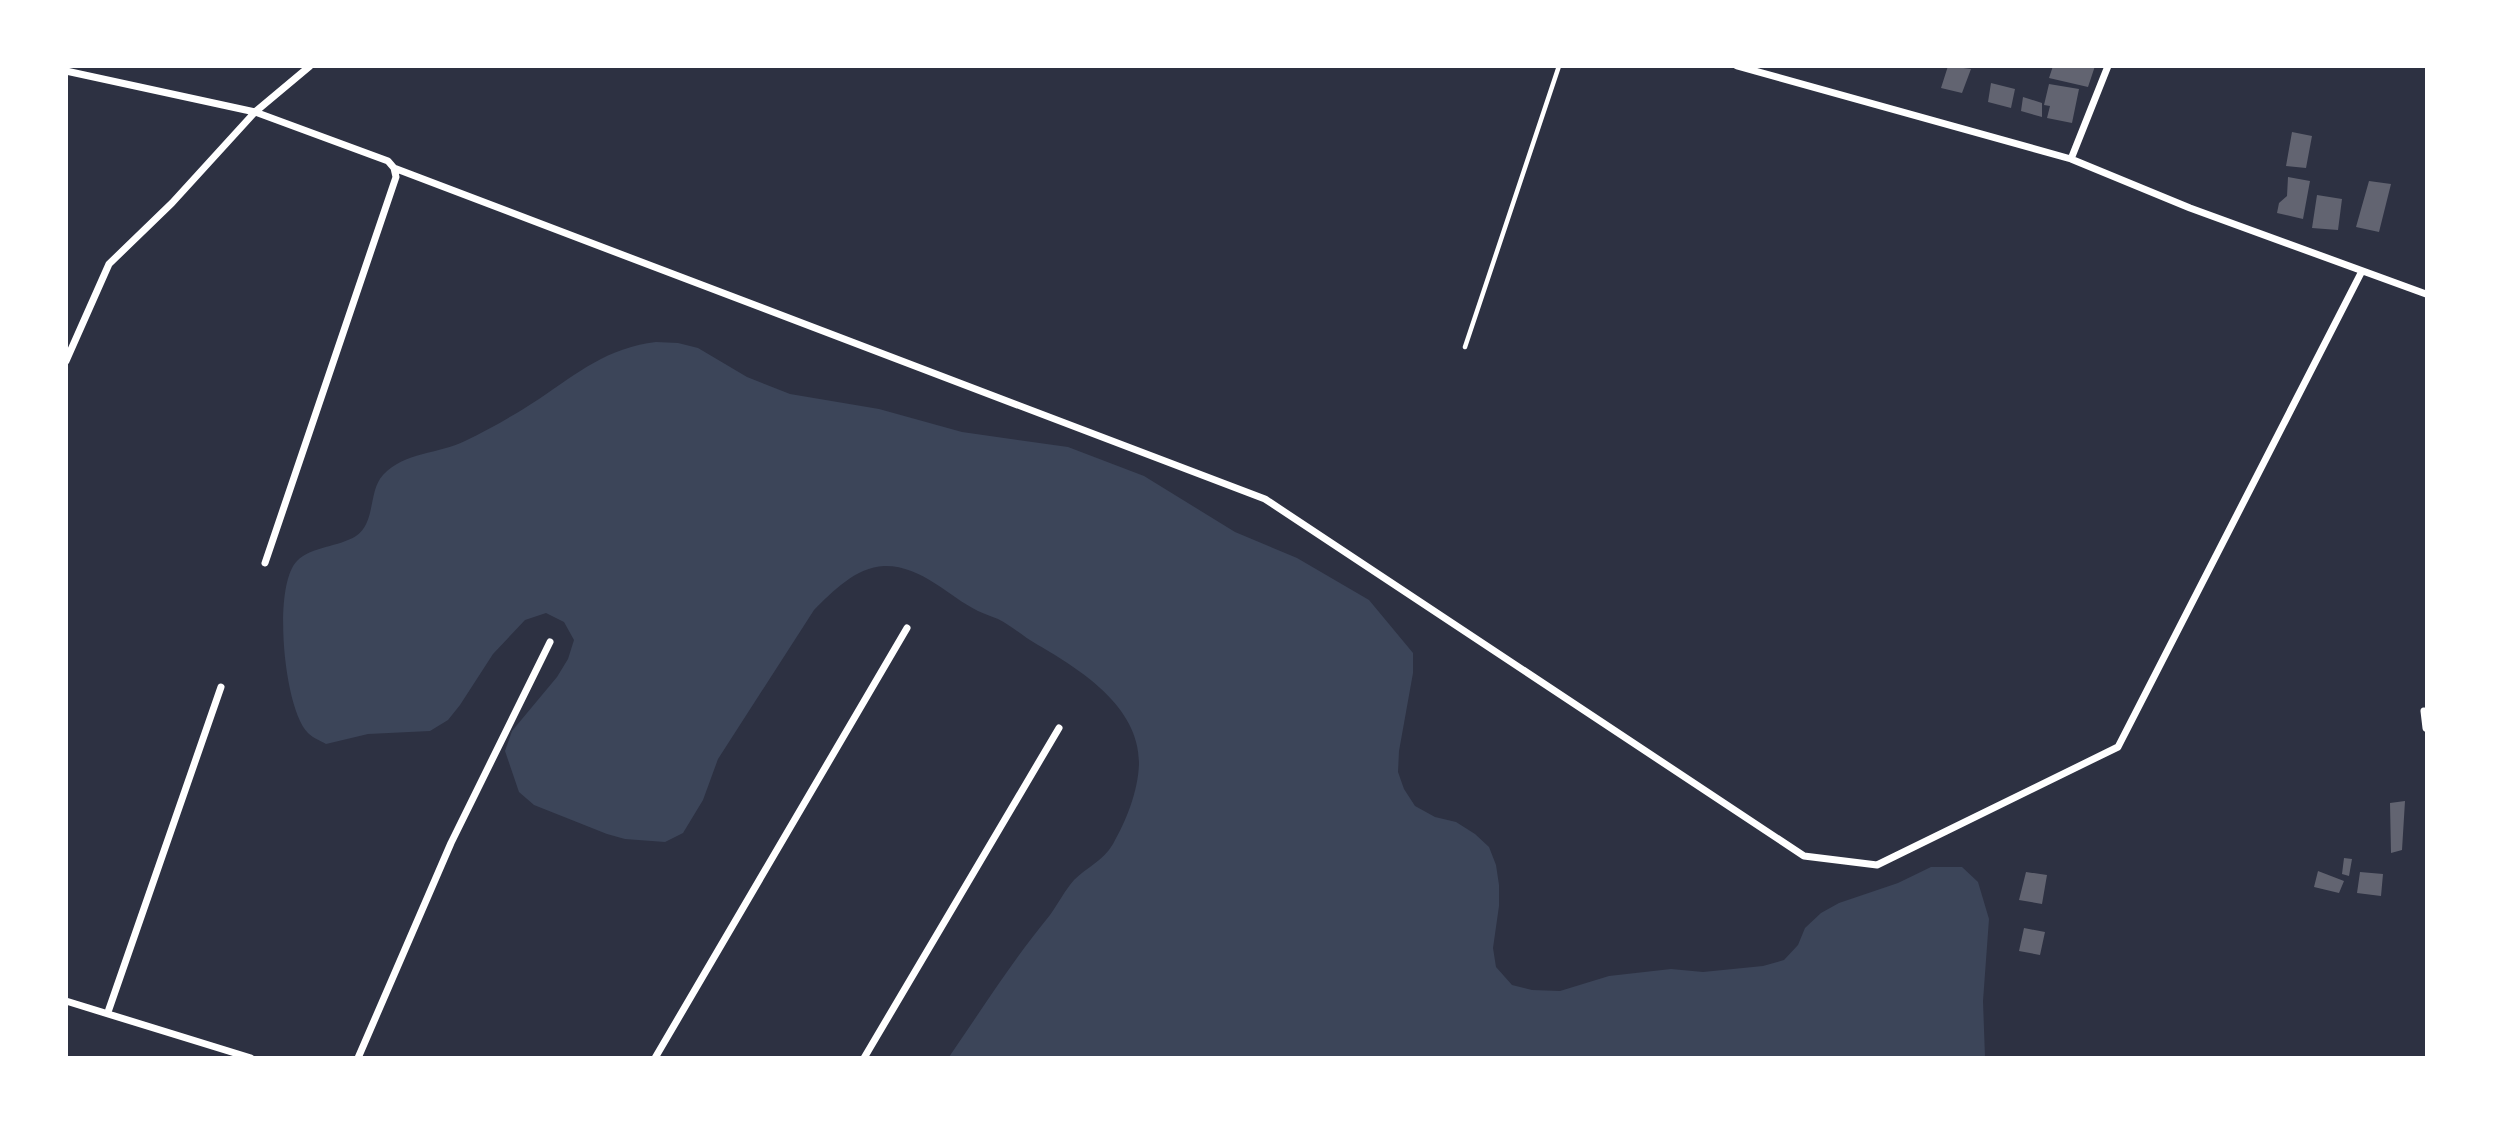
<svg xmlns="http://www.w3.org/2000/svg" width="2493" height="1124" font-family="'Fira Sans',sans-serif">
  <rect width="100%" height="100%" fill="#2d3142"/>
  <!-- green -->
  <path fill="#3c4559" d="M656 342 678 343 698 348 747 377 790 394 879 409 962 432 1068 447 1144 476 1235 532 1297 558 1369 600 1413 653V673L1399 751 1398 772 1404 789 1415 806 1435 817 1456 822 1475 834 1489 847 1496 865 1499 885V906L1493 948 1496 967 1512 985 1532 990 1560 991 1609 976 1671 969 1703 972 1763 966 1784 960 1798 945 1805 928 1821 913 1839 903 1898 883 1931 867H1962L1978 882 1989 919 1983 1001 1985 1057H949C982 1009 1013 960 1050 915 1058 904 1065 890 1074 880 1087 867 1103 861 1113 844 1126 821 1138 792 1139 764 1140 707 1081 670 1038 645 1024 637 1012 626 998 619 991 616 984 614 978 611 948 596 921 565 884 566 856 567 832 592 814 610L718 759 703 800 683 833 665 842 625 839 607 834 534 805 519 792 505 751 512 731 557 677 568 659 574 640 564 622 546 613 525 620 493 654 460 705 448 720 430 731 368 734 326 744C321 741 313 738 308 733 284 710 272 586 297 561 312 546 339 547 356 536 376 523 368 491 383 475 404 452 439 454 465 441 490 429 516 414 539 399 579 372 607 348 656 342Z"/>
  <!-- building -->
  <path fill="#626471" d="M1948 66 1971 69 1962 93 1941 88Z
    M2053 66H2095L2088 87 2049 78Z
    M1991 83 2015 89 2011 108 1988 102Z
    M2049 84 2079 89 2072 123 2047 118 2050 106 2044 105Z
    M2023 97 2042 103V117L2021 111Z
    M2292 132 2312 136 2306 168 2286 166Z
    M2288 177 2310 181 2303 219 2277 213 2279 203 2287 196Z
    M2369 181 2391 184 2379 232 2356 227Z
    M2317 195 2342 199 2338 230 2312 228Z
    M2405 801 2402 850 2391 853 2390 803Z
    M2344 858 2352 859 2349 876 2342 874Z
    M2318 871 2344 881 2339 893 2314 887Z
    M2026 872 2047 875 2042 904 2019 900Z
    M2360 872 2383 874 2381 896 2357 893Z
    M2024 928 2045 932 2040 955 2019 951Z"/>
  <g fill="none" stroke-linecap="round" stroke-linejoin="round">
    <!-- service -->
    <path stroke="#fff" stroke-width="4.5" d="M1465 347 1559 66"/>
    <!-- minor -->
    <path stroke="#fff" stroke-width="7" d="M1737 66 2071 159 2190 208 2426 294
      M66 71 255 112 388 161 394 168 1265 499 1804 856 1877 865 2118 747 2362 271
      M2071 159 2108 66
      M66 361 109 264 172 203 255 112 310 66
      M265 563 396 177 394 168
      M2424 711 2426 728
      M66 1001 251 1058
      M108 1012 221 687
      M358 1058 451 843 550 642
      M655 1058 907 628
      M864 1058 1059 728"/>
  </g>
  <!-- border -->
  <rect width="2493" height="1124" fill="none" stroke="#ffffff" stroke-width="136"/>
</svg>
